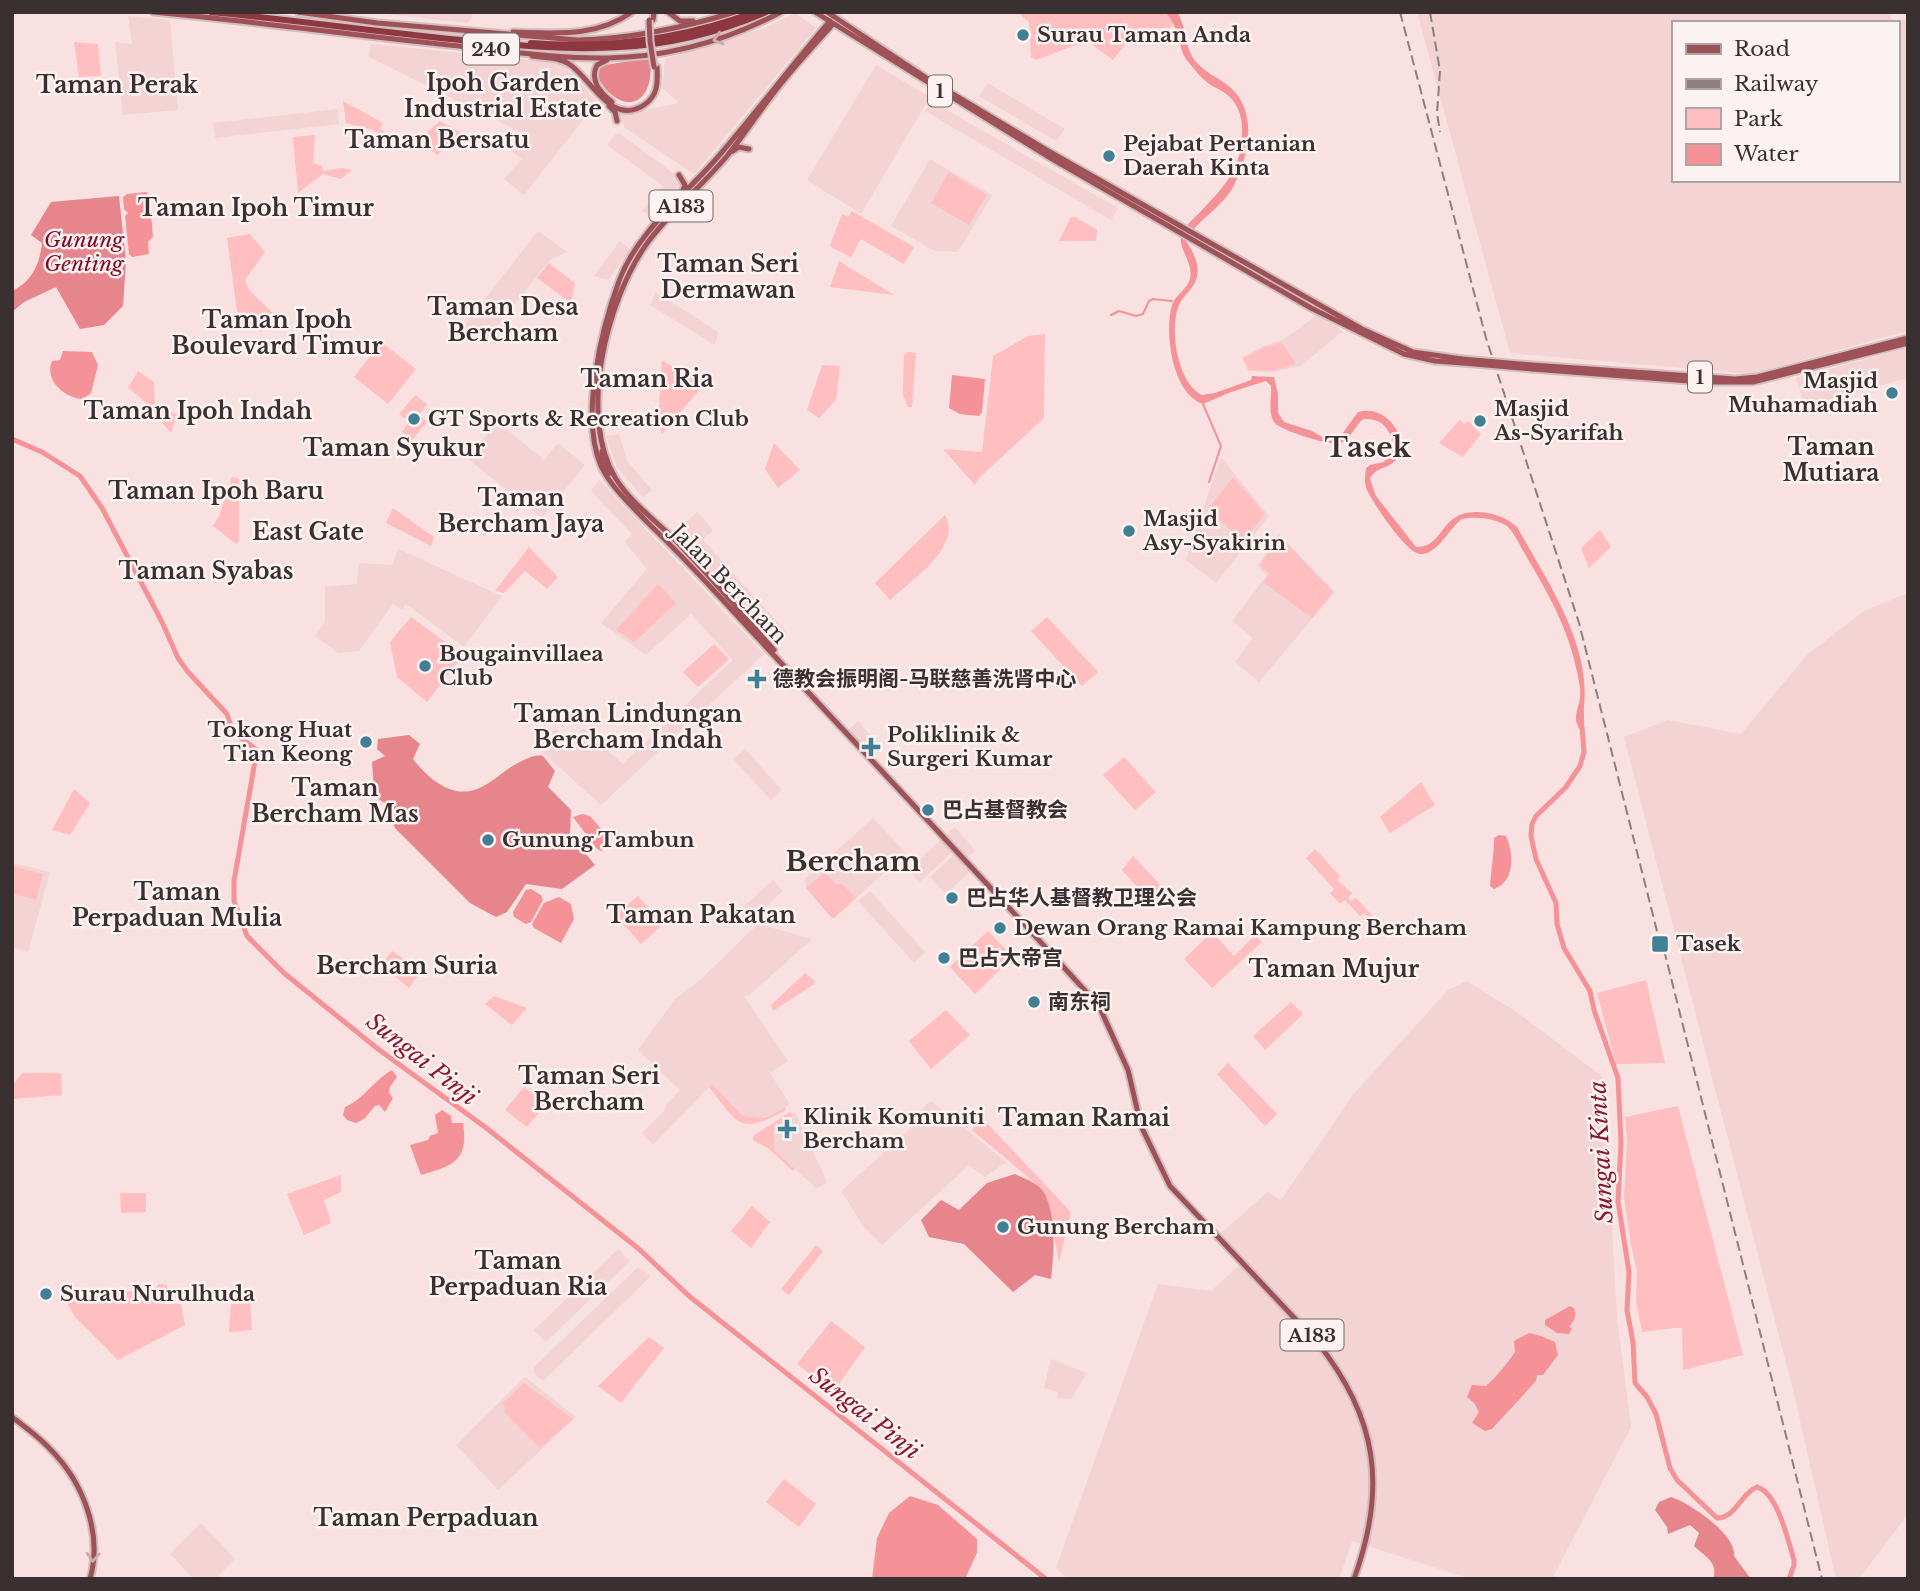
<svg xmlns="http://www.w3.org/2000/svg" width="1920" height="1591" font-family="'Libre Baskerville','Noto Sans SC',serif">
  <rect width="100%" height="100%" fill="#f9e1e1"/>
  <!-- built -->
  <path fill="#f3d3d3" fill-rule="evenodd" d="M366 12H474L468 23Z
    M1417 12H1886L1895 22 1908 19V331L1751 374 1510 353ZM1673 23H1897V180H1673Z
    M795 13 816 28 694 174 624 127 621 115 679 103 662 88 665 59 765 28Z
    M128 16 170 20 178 110 123 115 115 42 132 44Z
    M371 44 562 63 597 102 524 195 504 179 522 159 510 150 524 134 369 57Z
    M876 65 930 97 861 214 807 180Z
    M988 83 1065 129 1056 141 979 96Z
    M931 101 1118 208 1111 220 925 111Z
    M338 109 339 124 215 138 213 123Z
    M619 133 676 175 683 185V188L658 218 642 211 663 186 607 145 616 134Z
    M930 159 992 195 958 252 935 251 891 226Z
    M538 231 567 252 551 259 483 343 463 327Z
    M620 241 631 250 608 280 594 276Z
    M656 292 718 332 715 345 650 305Z
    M1317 315 1343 331 1301 366 1272 372 1248 371 1242 357 1264 346 1283 340Z
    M1908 348V378L1805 406 1796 378Z
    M497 421 544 460 558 443 585 465 542 518 468 459Z
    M619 434 627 461 652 490 643 498 617 467 606 436Z
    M1221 457 1269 516 1216 583 1186 560Z
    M599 480 764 654 601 805 538 748 555 728 571 742 583 728 623 764 733 660 691 614 646 655 601 623 647 569 625 542 632 534 591 491Z
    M697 512 713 530 703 540 787 633 778 642 675 532Z
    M1279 534 1335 592 1259 682 1235 662 1253 638 1232 621 1267 575 1257 566Z
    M398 549 502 596 464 647 406 604 402 610 393 604 359 651 338 653 315 636 325 622V587L357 584 359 563 392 565Z
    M1908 593V1514L1859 1579H1836L1794 1394 1624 737 1668 720 1741 734 1807 655 1864 611Z
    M858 721 882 749 873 758 847 731Z
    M745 749 782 790 771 800 733 759Z
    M873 818 906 853 834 918 831 917 806 888 805 879Z
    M955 827 975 850 966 859 955 849 920 882 908 870Z
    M955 854 970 871 946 894 930 877Z
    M12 863 50 872 28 952 12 947Z
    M773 880 783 891 748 923 738 912Z
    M870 891 925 952 914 963 858 901Z
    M758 924 812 939 772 975 748 996H744L788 1061 770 1073 790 1104 766 1118 743 1116 712 1084 653 1145 642 1133 665 1110 666 1105 680 1090 638 1050 675 999 700 980Z
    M1467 981 1518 1013 1603 1077 1617 1317 1631 1427 1552 1579H1471L1352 1541 1339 1579H1068L1056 1568 1158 1284 1211 1291 1246 1259 1220 1234 1268 1192 1281 1200 1352 1096 1448 990Z
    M931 1101 1006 1162 985 1177 969 1165 882 1245 864 1227 841 1191 926 1115 922 1109Z
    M795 1112 827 1182 817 1189 774 1150V1132Z
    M618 1249 630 1261 546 1342 534 1330Z
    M638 1267 651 1276 543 1381 534 1374V1367Z
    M1051 1359 1087 1373 1071 1399 1057 1398 1058 1392 1044 1388Z
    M525 1377 576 1417 498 1490 456 1445Z
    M201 1523 235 1559 215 1579H194L170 1554Z"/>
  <!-- green -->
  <path fill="#ffbec0" d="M1017 12H1168L1175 21 1170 28H1138L1113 60 1087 41 1036 60 1031 57 1029 22Z
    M74 42 98 44 101 76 79 77Z
    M343 101 383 123 380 129 393 136 388 141 373 130 346 123Z
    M440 121 463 134 437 155 419 139Z
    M315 135 313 163 322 166 323 171 342 168 352 170 341 179 323 174 298 193 293 137Z
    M949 172 987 195 969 225 931 203Z
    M852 211 914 247 904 264 861 239 851 257 831 247 830 245 842 214 848 217Z
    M1071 217H1075L1097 230 1096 241H1059Z
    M250 234 265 252 245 280 249 290 275 315 261 332 248 324 239 326 227 238Z
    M839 261 894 295 830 287Z
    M549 263 575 283 571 303 537 278Z
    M1045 334 1044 418 979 478 975 485 943 449 982 452 993 356 1028 336Z
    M381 342 416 369 388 404 354 377Z
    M1282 343 1296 364 1272 371 1249 370 1243 358 1265 347Z
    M908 352 916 353 912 407H908L903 395 904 355Z
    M662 360 698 382 705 383 662 434 658 421Z
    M822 365 840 366 836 400 819 418 807 410Z
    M138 371 154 382 155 407 177 414 171 433 142 399 128 388Z
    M415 395 427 404 419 415 427 422 412 440 402 432 409 422 399 414Z
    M1460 420 1464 424 1468 421 1481 434 1463 457 1439 443Z
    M774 443 800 470 778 488 765 469Z
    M232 477 239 479V541L236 544 213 526 219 516Z
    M1233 477 1265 514 1243 541 1208 509Z
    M393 508 434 537 431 546 386 523Z
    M945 515C963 547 911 580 890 600L875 583Z
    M1600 530 1611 547 1589 568 1581 548Z
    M1280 537 1333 592 1312 618 1263 582 1270 574 1260 565Z
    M529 547 558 577 547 589 525 571 504 593 495 591Z
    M658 584 676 603 634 642 616 630Z
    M411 617 463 655 427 702 397 677 390 642Z
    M1047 617 1098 672 1082 686 1031 631Z
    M714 644 729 659 698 687 683 672Z
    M1124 757 1156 792 1135 810 1103 775Z
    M1421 782 1435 805 1390 833 1380 817Z
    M74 789 90 803 70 835 52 830Z
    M1315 849 1340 876 1337 880 1352 893 1348 898 1351 901 1356 898 1383 927 1380 929 1364 913 1360 916 1345 900 1340 904 1330 893 1334 889 1306 858Z
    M1133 856 1167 892 1153 905 1122 870Z
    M12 866 43 874 36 900 12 893Z
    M825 872 835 883 843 885 856 898 834 918 831 917 806 888Z
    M638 896 663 924 641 944 615 915Z
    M988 931 1013 957 975 994 950 967Z
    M1212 932 1234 956 1255 935 1262 942 1212 988 1184 959Z
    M392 951 421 971 409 988 381 965Z
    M805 973 815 981 814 984 773 1011 771 1005Z
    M1646 980 1665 1063 1616 1064 1597 993Z
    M494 996 527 1008 512 1025 485 1004Z
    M1291 1002 1303 1014 1265 1050 1253 1036Z
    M946 1010 970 1035 931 1069 909 1041Z
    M1228 1063 1277 1114 1265 1126 1217 1074Z
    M22 1073H61L62 1095 13 1099 12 1086Z
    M712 1084 743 1116 766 1118 785 1107 786 1110C739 1135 740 1126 709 1087Z
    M524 1087 546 1104 527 1127 505 1110Z
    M1678 1106 1743 1355 1683 1370 1682 1327 1642 1332 1636 1302 1637 1271 1631 1245 1624 1198 1627 1142 1625 1117Z
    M790 1112 793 1115 774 1132V1150L795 1169 793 1171 769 1149 753 1140V1136Z
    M984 1120 1071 1212 1059 1262 1049 1207 1042 1189 972 1130Z
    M341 1175V1192L324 1200 331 1223 304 1235 287 1194Z
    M120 1193H146V1212L121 1213Z
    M752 1206 770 1222 751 1248 731 1231Z
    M816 1245 823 1251 789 1295 781 1289Z
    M159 1284 167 1285 165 1304H181L185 1325 118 1360 75 1317 63 1296 88 1292 89 1296 154 1289Z
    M250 1303 252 1330 229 1332 231 1304Z
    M831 1321 865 1347 833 1392 797 1364Z
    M649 1337 664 1348 621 1403 598 1386Z
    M524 1383 573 1419 540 1448 504 1412 506 1409 503 1403Z
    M784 1479 816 1504 799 1527 766 1502Z"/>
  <!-- forest -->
  <path fill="#e6858b" d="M650 58C656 106 621 119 597 76L599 69 605 65Z
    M119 196 126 261 123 306 104 325 80 329 56 287 24 302 12 312V291C32 282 40 263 42 243L31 235 51 202Z
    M409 735 420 744 413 759C428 778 451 799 477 789 491 784 504 770 518 763 527 759 533 754 543 756L555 771 548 787 571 810 570 835 595 865 562 889 526 884 507 912 496 917 470 903 395 828 386 804 377 798 374 791 372 762 385 756 377 749 378 739Z
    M1015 1174C1023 1178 1038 1183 1043 1191 1057 1214 1054 1253 1051 1279L1035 1275 1013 1292 964 1244 929 1237 921 1220 941 1200 959 1210 987 1183Z
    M1671 1497C1690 1503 1737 1535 1734 1556L1751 1579H1713C1719 1562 1704 1556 1694 1546L1699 1533 1690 1525 1668 1534 1667 1527 1655 1510 1659 1502Z"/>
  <!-- water -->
  <path fill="#f49297" d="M1165 12H1177C1187 27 1184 44 1193 58 1202 72 1219 77 1231 88 1259 113 1248 160 1232 189 1220 209 1197 220 1186 241 1193 251 1200 265 1197 277 1194 289 1184 294 1179 305 1169 328 1177 383 1202 395L1215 393 1251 380 1252 376 1274 377 1278 394V413L1284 422 1312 431 1329 441 1340 437 1358 412C1363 411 1370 410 1375 412 1392 416 1407 440 1399 456 1391 470 1376 465 1370 479L1376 496 1416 547C1447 548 1438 505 1487 513 1499 515 1508 519 1517 527 1546 579 1591 644 1584 706 1583 715 1586 723 1582 732 1571 720 1578 711 1580 698 1581 691 1579 683 1578 676 1568 627 1550 597 1525 554 1520 546 1515 534 1508 527 1497 518 1475 516 1462 519 1449 528 1438 555 1420 554 1406 553 1373 503 1367 490 1364 483 1365 476 1366 468L1370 465 1384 462 1394 444C1388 427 1382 418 1363 419 1355 426 1351 438 1341 443 1333 447 1282 431 1275 423 1267 412 1272 398 1271 386L1266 381 1231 392 1203 404C1172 394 1164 332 1172 305 1175 295 1187 290 1190 279 1194 261 1176 248 1182 234 1186 224 1195 218 1202 210 1228 183 1243 166 1242 126 1242 116 1236 100 1226 94 1221 89 1214 88 1208 83 1201 78 1195 70 1190 64 1176 49 1181 27 1165 12Z
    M146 192C151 195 152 206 148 210L151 213 153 237 148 242 149 254 132 257 129 254 125 216 128 213 124 209 123 197 127 194Z
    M63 351 92 352 98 365 91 393 83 399C64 398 44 380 52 361L60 360Z
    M952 375 985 379 982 412 979 416 960 414 949 408Z
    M582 814 590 816 609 838 610 841 602 851 597 849 573 817Z
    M1499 835 1506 836C1514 853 1515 882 1494 889L1490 886C1491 870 1494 855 1494 838Z
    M531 889 541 895 543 900 531 922 526 924 514 917 513 912 526 890Z
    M559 897 571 904 574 919 561 943 534 928 532 924 544 903Z
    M392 1070 397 1077 390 1087 389 1093 393 1098 385 1112 379 1105 375 1106 364 1119 356 1123 347 1120 343 1115 345 1107C364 1099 374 1080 392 1070Z
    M442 1110 451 1116 452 1123H463C469 1161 453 1166 421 1175L410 1145 428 1140 430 1136 438 1133 435 1115Z
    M1570 1306 1574 1308C1577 1316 1575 1320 1569 1327L1572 1328 1569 1334 1557 1333 1545 1325V1320Z
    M1529 1333 1541 1336 1555 1342 1558 1355 1543 1375H1537L1536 1381 1492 1429 1485 1431 1472 1423 1479 1412 1474 1403 1467 1397 1472 1385 1486 1386C1497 1376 1507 1364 1515 1352L1514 1341Z
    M910 1496 938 1505 977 1539V1553L965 1579H872L877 1538 889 1513Z"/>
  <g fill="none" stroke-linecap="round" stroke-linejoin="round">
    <!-- stream -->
    <path stroke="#f49297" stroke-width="2" d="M1111 315 1119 311 1136 316 1143 314 1149 301 1153 299 1172 301
      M1203 404 1221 446 1209 482"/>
    <!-- river -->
    <path stroke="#f49297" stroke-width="5" d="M12 439 42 452 80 476 102 508 162 622 178 658 188 672 227 714 233 732 257 750 234 881V901L247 936 284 973 378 1049 485 1127 639 1249 689 1296 1046 1579
      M1582 727 1584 752 1580 766 1566 787 1536 816 1532 824 1531 836 1536 859 1556 903 1557 924 1564 948 1590 991 1594 1010 1618 1078 1621 1143 1618 1201 1629 1272 1627 1310 1633 1342 1635 1383 1647 1397 1656 1414 1670 1468 1677 1480 1717 1518C1736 1518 1741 1493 1757 1487 1778 1493 1788 1541 1794 1560V1565L1789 1579"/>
    <defs>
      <path id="major" d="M153 12C252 21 350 35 449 45 501 50 555 59 608 58 668 57 728 40 781 12
        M298 12 377 23 577 40C631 39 683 28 735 12
        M668 12 680 21H693
        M815 12 1047 156 1311 308 1404 354 1435 361 1463 363
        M827 12 931 81 1050 152 1362 329 1413 352 1462 359
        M653 20 654 12
        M830 21C791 66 756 113 717 158 684 196 637 232 619 281 601 330 580 417 601 466 611 487 630 504 645 520 671 545 696 571 720 597 846 734 974 868 1099 1006L1128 1070 1141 1126 1170 1186 1317 1342C1378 1418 1387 1488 1354 1579
        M513 32C556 33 595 38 632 12
        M532 56C545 58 559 57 569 64 591 78 611 127 644 105 658 96 658 82 657 67
        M607 60 597 65C589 81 601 93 612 102
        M609 106 615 112 617 121
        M733 151 739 147 749 149
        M679 175 685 185 682 193
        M1532 365 1735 379 1757 377 1908 338
        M1532 369 1702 382H1753L1908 343
        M602 451V462L610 473
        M774 650C740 612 707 572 671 536 652 518 630 501 616 479 577 416 607 298 648 242 671 211 702 186 727 156 747 131 764 104 784 80 800 60 817 42 833 24
        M12 1417C25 1427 39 1437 50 1449 83 1482 103 1533 90 1579"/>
      <path id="highway" d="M211 12C295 20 378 32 461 40 572 51 661 58 766 12
        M531 43C608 49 682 39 755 12"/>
    </defs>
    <!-- major casing -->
    <use href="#major" stroke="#d3bebe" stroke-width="9"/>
    <!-- highway casing -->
    <use href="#highway" stroke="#d3bebe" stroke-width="10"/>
    <!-- major -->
    <use href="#major" stroke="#9e5257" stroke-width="5"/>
    <!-- highway -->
    <use href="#highway" stroke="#8e3740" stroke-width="6"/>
    <!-- rail -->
    <path stroke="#8e7e7e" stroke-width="2" stroke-dasharray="10 5" stroke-linecap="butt" d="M1400 12 1486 338 1579 623 1658 935
      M1430 12 1440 71 1437 113 1440 132
      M1664 950 1822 1579"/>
    <defs>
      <path id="major-bridge" d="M649 20 650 41 654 67
        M1462 359 1532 365
        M1463 363 1532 369"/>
    </defs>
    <!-- major-bridge casing -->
    <use href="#major-bridge" stroke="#d3bebe" stroke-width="9" stroke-linecap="butt"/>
    <!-- major-bridge -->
    <use href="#major-bridge" stroke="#9e5257" stroke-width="5"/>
  </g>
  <!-- one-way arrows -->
  <defs><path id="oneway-chevron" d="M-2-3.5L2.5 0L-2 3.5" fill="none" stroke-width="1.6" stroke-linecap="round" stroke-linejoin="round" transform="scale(1.75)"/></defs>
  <g stroke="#d2aaac">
    <use href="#oneway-chevron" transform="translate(718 39) rotate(163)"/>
    <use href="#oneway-chevron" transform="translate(93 1557) rotate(93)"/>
  </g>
  <!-- markers -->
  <g fill="#418094" stroke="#fcf2f2" stroke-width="2.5">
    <circle cx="1023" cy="35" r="7"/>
    <circle cx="1109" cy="156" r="7"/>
    <circle cx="1892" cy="393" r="7"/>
    <circle cx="414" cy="419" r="7"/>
    <circle cx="1480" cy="421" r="7"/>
    <circle cx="1129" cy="531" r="7"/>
    <circle cx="425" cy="666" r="7"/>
    <path d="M753.5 668.5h7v7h7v7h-7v7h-7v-7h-7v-7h7z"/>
    <circle cx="366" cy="742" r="7"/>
    <path d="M867.5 736.5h7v7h7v7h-7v7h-7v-7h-7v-7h7z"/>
    <circle cx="928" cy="810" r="7"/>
    <circle cx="488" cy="840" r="7"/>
    <circle cx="952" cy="898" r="7"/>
    <circle cx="1000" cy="928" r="7"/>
    <rect x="1651" y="935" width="18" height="18" rx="3.5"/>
    <circle cx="944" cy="958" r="7"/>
    <circle cx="1034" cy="1002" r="7"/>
    <path d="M783.5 1118.5h7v7h7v7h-7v7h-7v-7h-7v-7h7z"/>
    <circle cx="1003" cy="1227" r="7"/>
    <circle cx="46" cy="1294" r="7"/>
  </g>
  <g text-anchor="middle" stroke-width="5" stroke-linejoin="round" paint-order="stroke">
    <!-- shield labels -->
    <g fill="#fcf2f2" stroke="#746a6b" stroke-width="2">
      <rect x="463" y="33.5" width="56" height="31" rx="5"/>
      <rect x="928" y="75.5" width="24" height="31" rx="5"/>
      <rect x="649.5" y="190.5" width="63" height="31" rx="5"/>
      <rect x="1688" y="361.5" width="24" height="31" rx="5"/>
      <rect x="1280.5" y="1319.5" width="63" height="31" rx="5"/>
    </g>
    <g font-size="19" font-weight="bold" fill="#3a3031">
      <text x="491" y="56">240</text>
      <text x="940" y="98">1</text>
      <text x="681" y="213">A183</text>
      <text x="1700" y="384">1</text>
      <text x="1312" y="1342">A183</text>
    </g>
    <!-- poi labels -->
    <g font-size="21" font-weight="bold" fill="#3a3031" stroke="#fcf2f2" text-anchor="start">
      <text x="1037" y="42">Surau Taman Anda</text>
      <text x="1123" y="151">Pejabat Pertanian<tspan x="1123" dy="24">Daerah Kinta</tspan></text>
      <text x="1878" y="388" text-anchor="end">Masjid<tspan x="1878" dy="24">Muhamadiah</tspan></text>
      <text x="1494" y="416">Masjid<tspan x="1494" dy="24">As-Syarifah</tspan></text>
      <text x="428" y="426">GT Sports &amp; Recreation Club</text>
      <text x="1143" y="526">Masjid<tspan x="1143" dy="24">Asy-Syakirin</tspan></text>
      <text x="439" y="661">Bougainvillaea<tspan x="439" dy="24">Club</tspan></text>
      <text x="773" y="686">德教会振明阁-马联慈善洗肾中心</text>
      <text x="352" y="737" text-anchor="end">Tokong Huat<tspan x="352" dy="24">Tian Keong</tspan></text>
      <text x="887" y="742">Poliklinik &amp;<tspan x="887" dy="24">Surgeri Kumar</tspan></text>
      <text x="942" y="817">巴占基督教会</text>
      <text x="502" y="847">Gunung Tambun</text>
      <text x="966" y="905">巴占华人基督教卫理公会</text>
      <text x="1014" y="935">Dewan Orang Ramai Kampung Bercham</text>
      <text x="1676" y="951">Tasek</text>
      <text x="958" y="965">巴占大帝宫</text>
      <text x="1048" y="1009">南东祠</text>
      <text x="803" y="1124">Klinik Komuniti<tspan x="803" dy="24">Bercham</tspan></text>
      <text x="1017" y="1234">Gunung Bercham</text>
      <text x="60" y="1301">Surau Nurulhuda</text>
    </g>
    <!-- park labels -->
    <g font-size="21" font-style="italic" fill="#810926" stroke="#fcf2f2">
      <text x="84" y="247">Gunung<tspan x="84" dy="24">Genting</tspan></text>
    </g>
    <!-- street labels -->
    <g font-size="21" fill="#3a3031" stroke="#fcf2f2">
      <text transform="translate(729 584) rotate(46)" y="7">Jalan Bercham</text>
    </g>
    <!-- neighbourhood labels -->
    <g font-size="23" font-weight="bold" fill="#3a3031" stroke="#fcf2f2">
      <text x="503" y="91">Ipoh Garden<tspan x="503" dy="26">Industrial Estate</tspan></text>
      <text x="117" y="93">Taman Perak</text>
      <text x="437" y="148">Taman Bersatu</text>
      <text x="256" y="216">Taman Ipoh Timur</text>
      <text x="728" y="272">Taman Seri<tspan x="728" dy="26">Dermawan</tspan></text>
      <text x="503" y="315">Taman Desa<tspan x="503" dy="26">Bercham</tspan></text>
      <text x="277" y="328">Taman Ipoh<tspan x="277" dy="26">Boulevard Timur</tspan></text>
      <text x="647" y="387">Taman Ria</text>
      <text x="198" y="419">Taman Ipoh Indah</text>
      <text x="1831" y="455">Taman<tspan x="1831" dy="26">Mutiara</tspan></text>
      <text x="394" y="456">Taman Syukur</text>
      <text x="216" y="499">Taman Ipoh Baru</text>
      <text x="521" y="506">Taman<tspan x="521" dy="26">Bercham Jaya</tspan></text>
      <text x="308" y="540">East Gate</text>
      <text x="206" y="579">Taman Syabas</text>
      <text x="628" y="722">Taman Lindungan<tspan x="628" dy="26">Bercham Indah</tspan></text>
      <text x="335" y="796">Taman<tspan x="335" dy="26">Bercham Mas</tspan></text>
      <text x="177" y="900">Taman<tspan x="177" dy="26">Perpaduan Mulia</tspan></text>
      <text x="701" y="923">Taman Pakatan</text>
      <text x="407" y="974">Bercham Suria</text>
      <text x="1334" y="977">Taman Mujur</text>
      <text x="589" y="1084">Taman Seri<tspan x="589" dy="26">Bercham</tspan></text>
      <text x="1084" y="1126">Taman Ramai</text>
      <text x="518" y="1269">Taman<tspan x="518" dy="26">Perpaduan Ria</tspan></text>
      <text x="426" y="1526">Taman Perpaduan</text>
    </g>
    <!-- water labels -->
    <g font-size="23" font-style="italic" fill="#8a172e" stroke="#fcf2f2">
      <text transform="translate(422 1059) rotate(38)" y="8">Sungai Pinji</text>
      <text transform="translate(1601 1152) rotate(-93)" y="8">Sungai Kinta</text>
      <text transform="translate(865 1413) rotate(38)" y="8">Sungai Pinji</text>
    </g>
    <!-- district labels -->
    <g font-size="28" font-weight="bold" fill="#3a3031" stroke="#fcf2f2">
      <text x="1368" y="457">Tasek</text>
      <text x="853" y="871">Bercham</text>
    </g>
  </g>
  <!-- border -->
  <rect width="1920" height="1591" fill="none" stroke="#3a3031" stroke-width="28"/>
  <!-- legend -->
  <rect x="1672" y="21" width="228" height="161" fill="#fcf2f2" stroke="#aea4a5" stroke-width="2"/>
  <rect x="1686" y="44" width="35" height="10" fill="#9e5257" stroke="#aea4a5" stroke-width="2"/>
  <text x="1734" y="56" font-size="21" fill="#3a3031">Road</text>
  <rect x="1686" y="79" width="35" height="10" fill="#8e7e7e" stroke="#aea4a5" stroke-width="2"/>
  <text x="1734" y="91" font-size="21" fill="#3a3031">Railway</text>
  <rect x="1686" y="108" width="35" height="21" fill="#ffbec0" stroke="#aea4a5" stroke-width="2"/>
  <text x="1734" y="126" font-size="21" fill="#3a3031">Park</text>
  <rect x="1686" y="144" width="35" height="21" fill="#f49297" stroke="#aea4a5" stroke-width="2"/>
  <text x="1734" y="161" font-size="21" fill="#3a3031">Water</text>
</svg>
